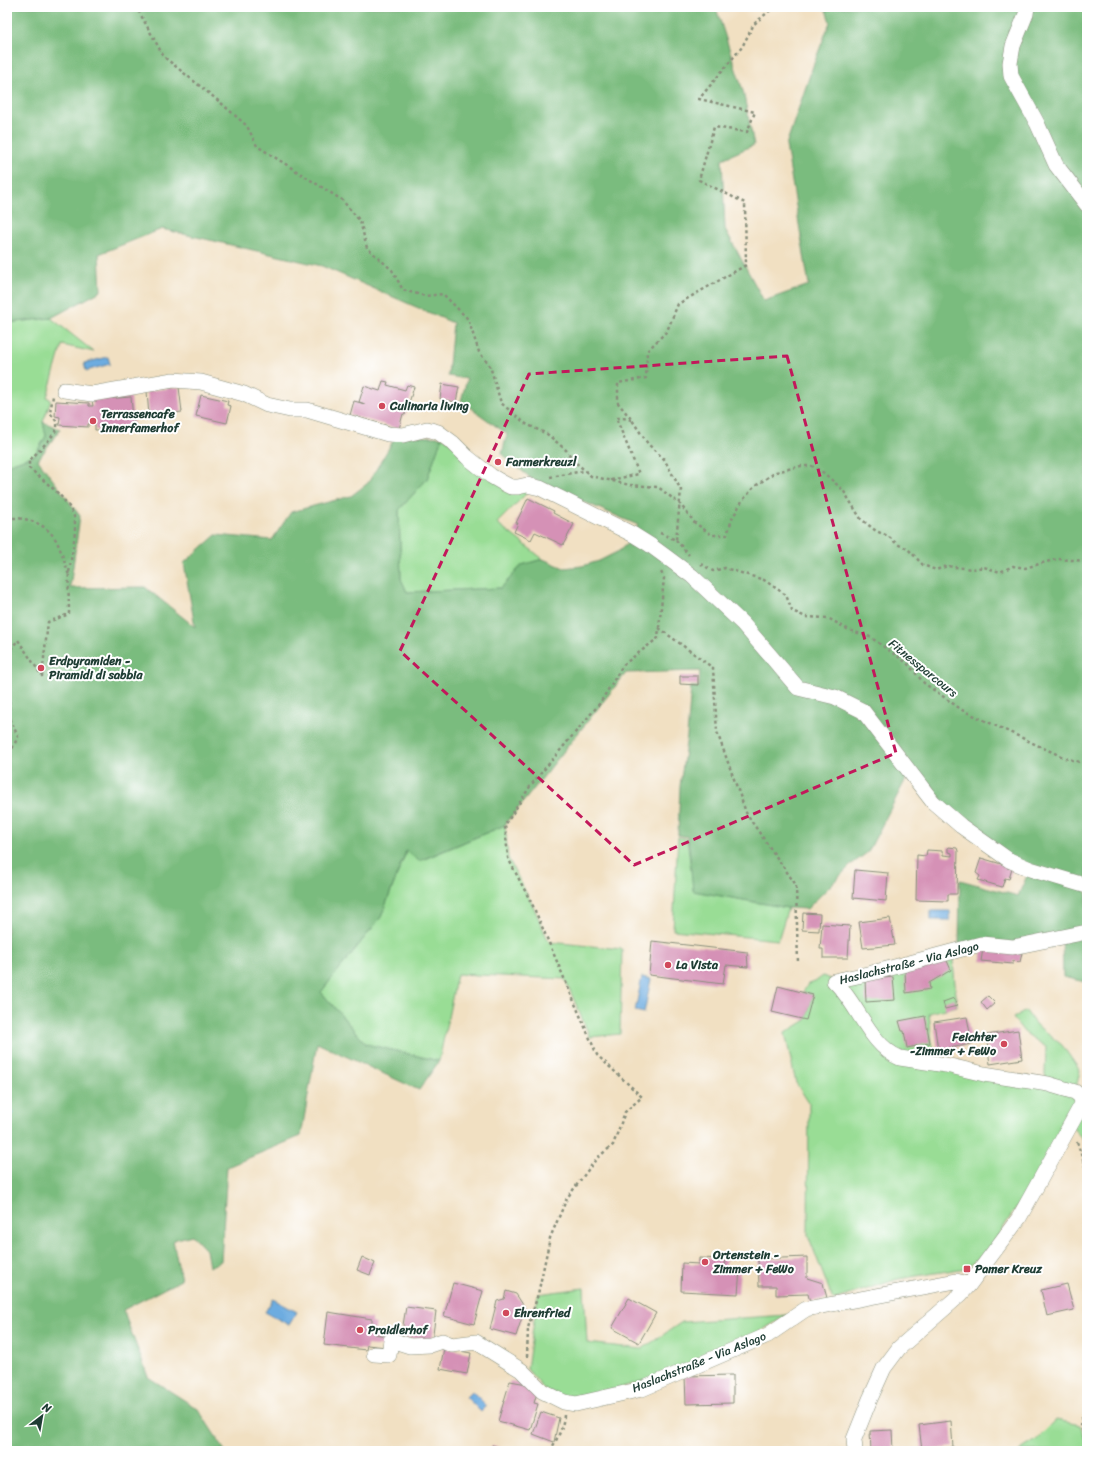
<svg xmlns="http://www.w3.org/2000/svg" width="1094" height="1458" font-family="Sriracha,sans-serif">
  <rect width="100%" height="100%" fill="#fff"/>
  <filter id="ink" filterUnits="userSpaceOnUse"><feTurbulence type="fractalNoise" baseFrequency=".025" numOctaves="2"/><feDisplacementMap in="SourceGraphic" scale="8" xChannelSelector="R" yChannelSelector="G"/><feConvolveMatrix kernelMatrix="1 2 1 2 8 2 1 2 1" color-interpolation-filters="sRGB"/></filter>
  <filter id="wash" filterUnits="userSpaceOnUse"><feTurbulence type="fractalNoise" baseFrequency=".012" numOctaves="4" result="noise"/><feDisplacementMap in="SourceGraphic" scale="16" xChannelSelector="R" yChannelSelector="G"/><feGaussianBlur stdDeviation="0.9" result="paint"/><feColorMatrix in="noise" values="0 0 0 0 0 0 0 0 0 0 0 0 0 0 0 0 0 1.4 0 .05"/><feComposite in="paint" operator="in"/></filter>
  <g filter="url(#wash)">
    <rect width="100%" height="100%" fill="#f1e0c2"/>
    <!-- green -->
    <path fill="#99dd95" stroke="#5c8d64" d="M51 318 94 352 62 345 47 397 51 400 43 422 46 436 35 455 7 465V323Z
      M442 437 528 492 497 523 543 559 522 565 501 588 407 592 401 579 399 510 427 479Z
      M505 825 508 858 534 908 549 942 622 949 620 1034 590 1037 565 979 457 974 439 1061 366 1044 321 992 381 917 407 850 420 861Z
      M678 837 687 839 694 891 788 908 778 940 673 930Z
      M952 951 957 1006 929 1013 934 1063 1048 1084 1045 1074 1046 1047 1024 1032 1013 1018 1026 1011 1035 1024 1062 1045 1080 1071 1075 1092 1087 1100V1144L1071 1126 1067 1128 989 1250 966 1268 898 1279 833 1300 808 1235 809 1103 796 1083 785 1033 806 1020 813 995 803 992 808 984 815 982 823 976 834 981Z
      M584 1288 587 1343 642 1349 682 1322 787 1315 749 1338 669 1373 609 1391 565 1399 543 1388 527 1369 538 1294Z
      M1056 1420 1080 1425 1087 1442V1451H1019L1035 1441Z"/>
    <!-- forest -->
    <path fill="#7abc7e" stroke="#4c7c59" d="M7 7H719L717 11 743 91 754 145 722 159 725 229 764 301 809 285 786 145 813 66 830 22 825 7H1087V985L1085 982 1063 977 1062 937 959 948 960 880 1018 896 1030 869 1009 860 909 773 868 852 852 864 807 909 788 908 693 891 688 837 678 835 680 786 687 736 691 687H699L700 671 626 673 505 825 419 861 406 851 381 917 321 992 366 1044 439 1061 419 1090 317 1043 301 1136 227 1167 221 1261 209 1267 206 1250 192 1235 173 1240 181 1280 123 1310 148 1377 198 1409 225 1451H7V465L35 455 46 436 43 422 60 429 38 460 80 516 70 588 145 587 195 627 184 563 216 535 272 540 291 512 351 496 368 483 396 436 442 437 427 479 399 510 401 579 407 592 501 588 522 565 543 559 564 568 582 566 599 561 619 551 630 541 638 525 533 480 502 454 507 434 461 401 467 379 448 376 453 323 322 266 162 229 99 254 101 291 51 318 7 323Z"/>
    <!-- water -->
    <path fill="#6dace0" stroke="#46748a" d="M108 357 110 364 86 371 84 363Z
      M931 911H950V920H931Z
      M642 977 651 979 644 1013 635 1011Z
      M273 1299 297 1312 289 1325 265 1312Z
      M472 1391 487 1406 481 1412 466 1397Z"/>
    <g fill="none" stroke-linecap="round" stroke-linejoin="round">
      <!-- stream -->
      <path stroke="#6dace0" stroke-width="4" d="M7 1117 12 1113"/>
    </g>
    <g id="blocks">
      <!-- building -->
      <path fill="#d591b6" d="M383 381 388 382 387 385 405 390 407 385 414 387 405 415 403 414 399 429 350 415 354 401 365 404 359 402 364 386 380 391Z
        M442 384 459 387 456 402 440 399Z
        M179 387 182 412 149 416 147 391Z
        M201 395 228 401 227 405 231 406 227 423 196 416Z
        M131 397 134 429 95 430V424H88V427L59 425 60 417 55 416 56 401 89 403V406H93L92 400Z
        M528 498 554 511 553 513 574 524 563 545 535 532 531 540 514 532 518 523H516Z
        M680 676H698V685L680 684Z
        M948 847 957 848 958 851 957 894H948V901L916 900 917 855 926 856 927 850 943 851V855L952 856V853L948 852Z
        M981 858 1008 866 1007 868 1012 869 1009 879 1005 878 1002 887 978 880 980 876 976 873Z
        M855 870 888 873 886 901 853 898Z
        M803 913 820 914 819 931 802 930Z
        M890 918 895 945 863 948 859 922Z
        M822 924 850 926 848 958H823V949H820Z
        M652 941 747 952 748 967 726 965 723 984 649 975Z
        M983 949 1022 953 1020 962 1013 961V964L981 961Z
        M945 956 951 970 929 983 930 989 906 993 905 969 925 967Z
        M893 977 895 1000 866 1002 865 980Z
        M778 986 813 995 806 1020 772 1012Z
        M988 996 995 1003 987 1010 981 1002Z
        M954 998 957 1006 945 1009 943 1002Z
        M925 1016 930 1043 907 1048 904 1031H902L899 1021Z
        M967 1017 972 1044 938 1050 934 1022Z
        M1018 1030 1022 1059 990 1064 986 1035Z
        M362 1257 375 1263 370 1275 357 1270Z
        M807 1257V1278L823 1283 827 1298 810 1302 808 1294 776 1295V1286H759L758 1259Z
        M699 1258 726 1259 725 1269H740L738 1294 681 1291 682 1263 699 1264Z
        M453 1283 483 1291 474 1324 444 1316Z
        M1067 1284 1074 1310 1047 1316 1041 1290Z
        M506 1291 516 1294 525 1308 516 1336 490 1329 497 1301 504 1299Z
        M629 1298 656 1313 639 1343 612 1328Z
        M406 1307 436 1311 432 1342 401 1337Z
        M328 1312 372 1319V1323L376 1324 374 1334 387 1336 386 1347 367 1345 366 1350 324 1345Z
        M444 1348 471 1353 467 1374 440 1369Z
        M733 1375V1403L686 1404 685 1376Z
        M510 1381 527 1384 537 1393 534 1403 538 1404 530 1430 498 1421Z
        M541 1412 559 1418 554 1442 533 1434Z
        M951 1421 953 1447 922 1451 919 1425Z
        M892 1430 893 1451H871L870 1431Z
        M492 1445 504 1449 503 1451H490Z"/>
    </g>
  </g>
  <g filter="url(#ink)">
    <use href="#blocks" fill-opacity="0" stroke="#888e7b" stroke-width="1"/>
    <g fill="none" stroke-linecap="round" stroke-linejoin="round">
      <defs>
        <path id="minor" d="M1027 7 1026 14 1013 46 1010 63 1011 76 1037 123 1056 165 1087 205
          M64 390 92 394 173 380 201 382 244 394 267 405 290 410H307L388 434 403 435 427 429 438 432 453 443 467 457 491 476 503 483 511 487H518L527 485 540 488 634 535 650 545 692 576 743 624 798 688 835 697 863 711 933 802 961 826 1009 860 1030 869 1087 886
          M834 981C858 1003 869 1045 900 1058L946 1065 984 1074 1048 1084 1075 1092 1081 1097 1082 1104
          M834 981 872 973 981 944 1013 947 1087 932
          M374 1354 389 1355 391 1340 410 1346 430 1345 442 1341 452 1345 476 1342 521 1370 542 1391 564 1402 576 1404 642 1389 768 1335 806 1309 956 1281 969 1285
          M855 1451 854 1439 870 1399 884 1368 899 1348 961 1294 969 1285 1019 1218 1082 1104 1087 1100"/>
      </defs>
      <!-- minor casing -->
      <use href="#minor" stroke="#888e7b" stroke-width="16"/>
      <!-- path -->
      <path stroke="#888e7b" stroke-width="2.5" stroke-dasharray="3 3" stroke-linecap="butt" d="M134 7 138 10 164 57 221 103 247 126 257 146 342 200 360 221 367 248 392 270 403 290 425 296 443 294 468 319 479 352 490 366 501 403 526 424 547 434 566 450 574 461 591 476 630 485 658 487 680 504 695 523 712 535H727L732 519 742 501 755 486 776 472 801 466H812L824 473 843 490 861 519 876 531 888 536 897 544 908 549 923 565 936 570 947 566 972 569 984 567 1000 572 1013 566 1025 568 1057 559 1087 561
        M550 477 584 471
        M611 480 639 474 616 418H623L632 420
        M7 518C25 517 43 522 54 537 60 545 65 565 69 575
        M660 533 676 540 681 490 664 459 648 444 632 420 618 403V383L646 378 647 351 667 331 678 304 746 265 745 203 699 180 714 127 747 132 755 112 699 99 742 47 754 24 774 7
        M676 540 689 555
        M701 564 713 571 725 568 764 580 786 595 792 611 806 617 828 618 849 630 870 637 907 663 924 683 962 710 1065 758 1087 764
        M659 628 713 668 717 732 747 815 796 885 798 964
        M7 654 18 640 42 676 48 622 69 614C69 601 68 587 69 574 70 560 79 526 73 514 64 495 44 481 29 468V461C35 454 56 435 57 427 58 421 53 417 50 413L53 396
        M7 660 10 663 9 716 18 737 7 759
        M1077 1142 1087 1172
        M527 1357 528 1328 538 1294 550 1238 567 1198 597 1158 613 1145 625 1112 642 1097 597 1055 534 908 508 858 505 825 531 785 600 703 623 665 658 638 664 578 661 572
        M1087 1400 1080 1425 1087 1442
        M550 1451C557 1439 563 1429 564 1415"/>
      <!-- minor -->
      <use href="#minor" stroke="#fff" stroke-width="15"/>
    </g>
  </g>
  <!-- marked area -->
  <path fill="none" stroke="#c2185b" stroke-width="3" stroke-dasharray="8 5" stroke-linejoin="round" d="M787 356 896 753 634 865 400 651 529 374Z"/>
  <!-- markers -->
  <g fill="#d1495b" stroke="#fff" stroke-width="1.5">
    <circle cx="382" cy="406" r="4"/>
    <circle cx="93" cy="421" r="4"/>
    <circle cx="498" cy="462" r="4"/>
    <circle cx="41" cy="668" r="4"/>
    <circle cx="668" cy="965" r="4"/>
    <circle cx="1004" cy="1044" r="4"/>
    <circle cx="705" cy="1262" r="4"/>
    <rect x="963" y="1265" width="8" height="8" rx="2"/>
    <circle cx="506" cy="1313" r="4"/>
    <circle cx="360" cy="1330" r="4"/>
  </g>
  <g text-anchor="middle" stroke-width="4" stroke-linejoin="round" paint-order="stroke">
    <!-- poi labels -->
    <g font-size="12" font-weight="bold" fill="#1f3d34" stroke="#fff" text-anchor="start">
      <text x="390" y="410">Culinaria living</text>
      <text x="101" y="418">Terrassencafe<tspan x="101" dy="14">Innerfamerhof</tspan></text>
      <text x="506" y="466">Farmerkreuzl</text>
      <text x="49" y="665">Erdpyramiden -<tspan x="49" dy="14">Piramidi di sabbia</tspan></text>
      <text x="676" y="969">La Vista</text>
      <text x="996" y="1041" text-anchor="end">Feichter<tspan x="996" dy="14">-Zimmer + FeWo</tspan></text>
      <text x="713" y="1259">Ortenstein -<tspan x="713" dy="14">Zimmer + FeWo</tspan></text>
      <text x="975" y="1273">Pamer Kreuz</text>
      <text x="514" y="1317">Ehrenfried</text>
      <text x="368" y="1334">Praidlerhof</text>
    </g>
    <!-- street labels -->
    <g font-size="12" fill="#1f3d34" stroke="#fff">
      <text transform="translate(923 668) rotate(39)" y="4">Fitnessparcours</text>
      <text transform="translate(909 963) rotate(-14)" y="4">Haslachstraße - Via Aslago</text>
      <text transform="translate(699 1362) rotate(-22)" y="4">Haslachstraße - Via Aslago</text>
    </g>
  </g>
  <!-- margin -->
  <rect width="1094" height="1458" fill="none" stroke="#fff" stroke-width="24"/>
  <!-- north arrow -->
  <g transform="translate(42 1416) rotate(31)" stroke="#ffffff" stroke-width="3" paint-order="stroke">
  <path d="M0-3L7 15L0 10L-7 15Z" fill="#1f3d34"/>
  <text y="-6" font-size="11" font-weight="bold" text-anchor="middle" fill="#1f3d34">N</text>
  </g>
</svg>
